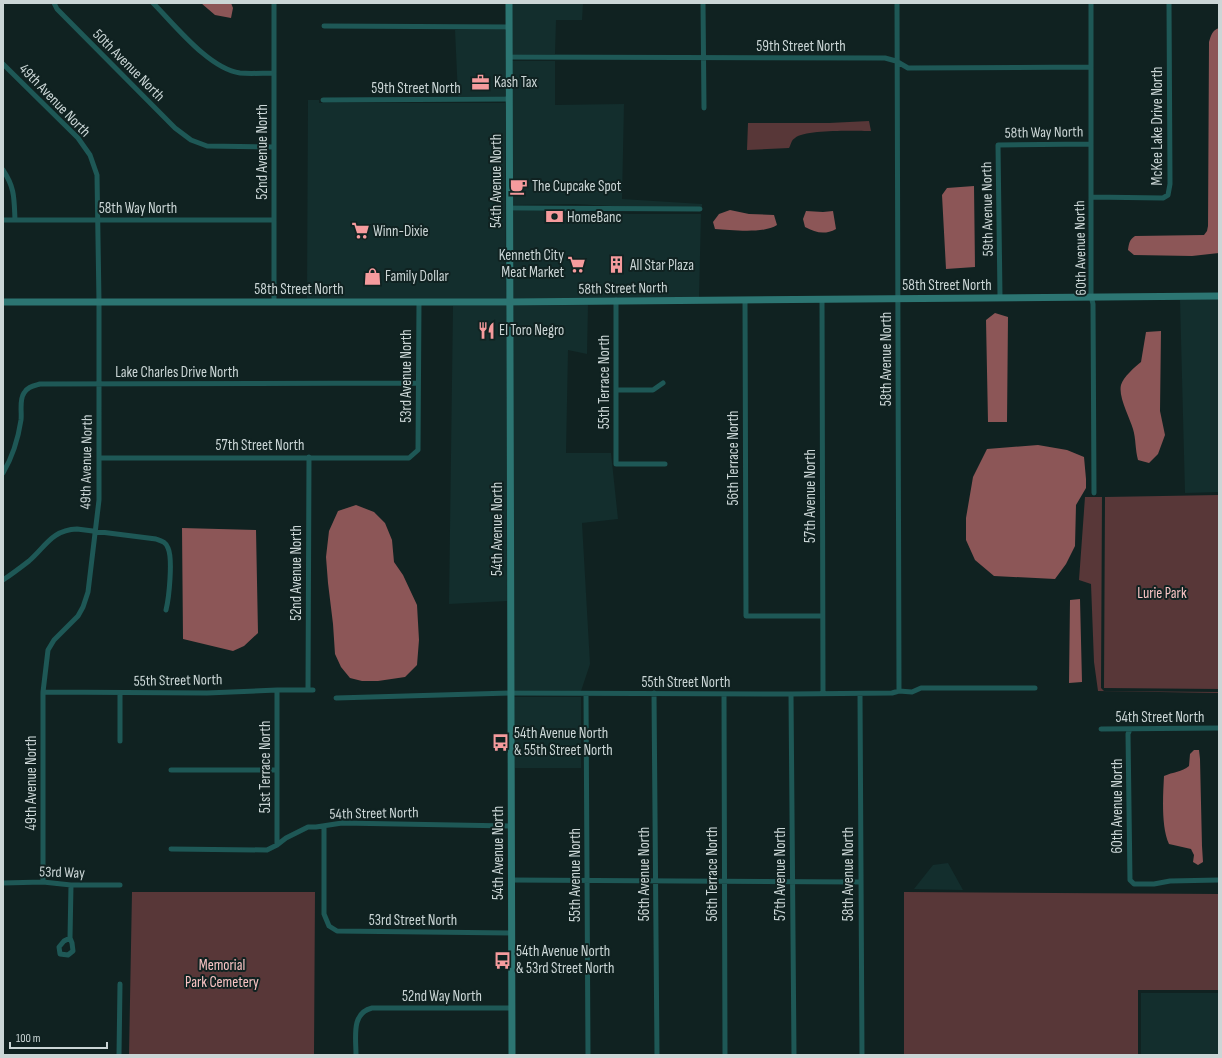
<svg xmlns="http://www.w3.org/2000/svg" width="1222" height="1058" font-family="'Sofia Sans Condensed',sans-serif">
  <rect width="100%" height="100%" fill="#102221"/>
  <!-- built -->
  <path fill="#132e2d" d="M512 3H583L582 20H556L555 54H512Z
    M455 30H505V96H458Z
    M512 61H555V105L624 104 622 199 702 204V207H630L575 204 513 205Z
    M308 100H319V103H505L506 299H307Z
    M513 211H575L630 214H701L699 297 513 299Z
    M1219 299V492L1185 493 1180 300Z
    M612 304 588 305 587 354 568 350 566 453H611L618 519 582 523 590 664 581 691 514 690 513 306Z
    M453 306H506L507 601 449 604Z
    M514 697H581V768H515Z
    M948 863 963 890 914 889 933 865Z
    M1141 993H1219V1055H1141Z"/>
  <!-- green -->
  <path fill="#583738" d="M869 121 871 131C855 131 806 129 795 138 791 140 791 145 789 148L747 150 748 123H829Z
    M1219 495V689L1104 688 1105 497Z
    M1085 497H1102L1101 688 1104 691 1219 692V693L1098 691 1094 662 1091 584 1079 580Z
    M132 892H315L314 1055H129Z
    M904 892 1219 894V990H1138V1055H904Z"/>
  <!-- water -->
  <path fill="#8c5657" d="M201 3H231L233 8 231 18 215 15Z
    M1219 28V253L1192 256 1134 255 1128 250C1129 244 1129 240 1135 236L1204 235 1207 231 1208 226 1209 42C1211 36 1212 30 1219 28Z
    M974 186 975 267 946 269 942 195 947 188Z
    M730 210 749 214 774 215 777 225C764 234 731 230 715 229L713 222 719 214Z
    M806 211 823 212 833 211 836 229C825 235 816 233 805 227L803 219Z
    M995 313 1008 317 1007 422H988L986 320Z
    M1161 331 1160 411 1165 435 1158 454 1149 463 1138 460C1135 449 1136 439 1133 429 1130 418 1118 397 1121 385 1123 377 1135 367 1141 362L1146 332Z
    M1038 445 1067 450 1084 457 1086 479V488L1076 505 1075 546 1066 564 1055 579 994 576 975 560 966 540V518L973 477 987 449Z
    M356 505 374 512 385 523 392 540 394 562 403 575 417 605 419 640 417 665 405 677 378 681H362L350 678 341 667 335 654 333 624 328 583 326 557 329 531 338 511Z
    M182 528 256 530 258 633 244 646 233 651 183 639Z
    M1080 599 1082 682 1069 683 1070 600Z
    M1194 750H1199L1200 759 1202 846 1203 862 1198 865 1193 862 1194 855 1191 849 1169 844C1161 827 1163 795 1164 776 1173 772 1182 772 1189 766L1190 754Z"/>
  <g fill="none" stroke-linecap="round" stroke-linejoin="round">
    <!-- street -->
    <path stroke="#1e5856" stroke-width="5" d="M54 3 57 9 175 128 191 140 207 146 274 147
      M153 3C174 24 209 69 240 73 251 74 263 73 274 73
      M274 3V302
      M703 3 704 108
      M897 3 899 691
      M1091 3V296L1093 304 1094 493
      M324 26 509 27
      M509 57 885 58 896 61 908 68 1091 67
      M3 64 78 138 90 155 97 175 99 302V500L88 592 83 607 78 616 54 640 48 650 43 692V882
      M323 100 509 99
      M3 170C15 188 14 198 15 220
      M1091 197 1163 198 1168 195 1170 184 1169 3
      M509 208 700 209
      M3 220H274
      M1000 297 998 145 1091 144
      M822 299 823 692
      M616 300V464H665
      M745 300 746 616H822
      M616 390H653L663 383
      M99 458H409L418 450 419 302
      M3 473C13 456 18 440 21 420 22 412 19 400 24 393 27 387 33 386 40 384L418 383
      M3 580C12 574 20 568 29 561 46 546 52 530 77 529L156 539C162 541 166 542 168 548 173 559 169 598 166 610
      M308 689 309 457
      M277 690V845
      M43 692 207 693 277 690H313
      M654 693 657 1055
      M586 694 588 1055
      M724 694 725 1055
      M791 694 794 1055
      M860 694 862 1055
      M336 698 511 693 791 694 892 693 899 691 912 692 921 688H1035
      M1101 729 1219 728
      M1130 729 1128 734 1130 880 1134 884H1154L1170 881 1219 880
      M120 741V693
      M171 770H277
      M324 826V914L329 926 337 931 512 933
      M171 849 267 850 277 845 286 838 308 827H316L342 823 511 826
      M511 880 860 882
      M3 883 43 882 71 885H120
      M70 938 64 941 59 947 60 954 68 955 73 951 72 943 70 938 71 885
      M119 1055 120 984
      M356 1055C356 1037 351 1013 372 1008H512"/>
    <!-- secondary -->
    <path stroke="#2c7572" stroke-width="7" d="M509 3 512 1055
      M3 302H509L1219 296"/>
  </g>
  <!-- icons -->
  <defs>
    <symbol id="office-bare" viewBox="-9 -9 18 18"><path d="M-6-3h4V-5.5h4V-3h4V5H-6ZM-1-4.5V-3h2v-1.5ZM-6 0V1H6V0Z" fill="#f59b9d" stroke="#102221" stroke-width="2.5" paint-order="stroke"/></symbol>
    <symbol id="cafe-bare" viewBox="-9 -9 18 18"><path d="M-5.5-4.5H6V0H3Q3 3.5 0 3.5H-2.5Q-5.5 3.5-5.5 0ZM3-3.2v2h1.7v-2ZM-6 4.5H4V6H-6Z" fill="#f59b9d" stroke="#102221" stroke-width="2.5" paint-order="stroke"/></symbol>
    <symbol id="bank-bare" viewBox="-9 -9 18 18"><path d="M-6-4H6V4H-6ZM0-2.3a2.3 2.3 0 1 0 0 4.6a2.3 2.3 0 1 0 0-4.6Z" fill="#f59b9d" stroke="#102221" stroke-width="2.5" paint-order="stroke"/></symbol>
    <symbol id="supermarket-bare" viewBox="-9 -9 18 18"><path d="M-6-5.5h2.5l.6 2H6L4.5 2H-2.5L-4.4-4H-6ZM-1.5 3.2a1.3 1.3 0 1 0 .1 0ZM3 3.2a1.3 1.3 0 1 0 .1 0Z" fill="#f59b9d" stroke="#102221" stroke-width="2.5" paint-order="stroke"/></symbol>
    <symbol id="building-bare" viewBox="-9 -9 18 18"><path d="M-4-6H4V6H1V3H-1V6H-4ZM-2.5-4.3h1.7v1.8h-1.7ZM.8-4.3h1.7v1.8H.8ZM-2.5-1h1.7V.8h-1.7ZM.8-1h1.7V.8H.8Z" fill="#f59b9d" stroke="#102221" stroke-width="2.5" paint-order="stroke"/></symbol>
    <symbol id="shop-bare" viewBox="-9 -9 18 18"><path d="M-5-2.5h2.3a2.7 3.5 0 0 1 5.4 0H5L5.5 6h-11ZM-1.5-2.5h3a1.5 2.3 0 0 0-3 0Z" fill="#f59b9d" stroke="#102221" stroke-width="2.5" paint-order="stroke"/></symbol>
    <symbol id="restaurant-bare" viewBox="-9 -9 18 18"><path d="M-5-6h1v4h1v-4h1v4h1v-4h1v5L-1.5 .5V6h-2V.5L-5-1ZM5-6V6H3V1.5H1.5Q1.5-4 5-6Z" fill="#f59b9d" stroke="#102221" stroke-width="2.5" paint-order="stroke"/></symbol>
    <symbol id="bus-bare" viewBox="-9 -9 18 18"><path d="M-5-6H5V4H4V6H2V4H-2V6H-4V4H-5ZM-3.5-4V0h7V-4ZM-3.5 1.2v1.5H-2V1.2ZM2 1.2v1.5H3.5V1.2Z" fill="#f59b9d" stroke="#102221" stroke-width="2.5" paint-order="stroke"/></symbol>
  </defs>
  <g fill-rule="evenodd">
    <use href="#office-bare" x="468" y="70" width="25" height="25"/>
    <use href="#cafe-bare" x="506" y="174" width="25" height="25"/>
    <use href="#bank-bare" x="542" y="204" width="25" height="25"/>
    <use href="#supermarket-bare" x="348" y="218" width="25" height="25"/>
    <use href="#supermarket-bare" x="564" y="252" width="25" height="25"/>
    <use href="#building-bare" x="604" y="252" width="25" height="25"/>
    <use href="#shop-bare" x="360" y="264" width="25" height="25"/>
    <use href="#restaurant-bare" x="474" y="318" width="25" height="25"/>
    <use href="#bus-bare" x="488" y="730" width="25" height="25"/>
    <use href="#bus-bare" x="490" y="948" width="25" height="25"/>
  </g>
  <g text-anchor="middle" stroke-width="4" stroke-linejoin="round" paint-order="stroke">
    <!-- street labels -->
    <g font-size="15" fill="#cbd6d6" stroke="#102221">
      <text x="801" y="51">59th Street North</text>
      <text transform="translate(129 65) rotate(45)" y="5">50th Avenue North</text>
      <text x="416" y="93">59th Street North</text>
      <text transform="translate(55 100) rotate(46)" y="5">49th Avenue North</text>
      <text transform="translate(1157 126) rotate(-90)" y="5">McKee Lake Drive North</text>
      <text transform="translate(1044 132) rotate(-1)" y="5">58th Way North</text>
      <text transform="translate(262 152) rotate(-90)" y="5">52nd Avenue North</text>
      <text transform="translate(496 181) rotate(-90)" y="5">54th Avenue North</text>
      <text x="138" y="213">58th Way North</text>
      <text transform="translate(987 209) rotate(-91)" y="5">59th Avenue North</text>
      <text transform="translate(1080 248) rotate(-91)" y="5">60th Avenue North</text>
      <text x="947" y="290">58th Street North</text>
      <text transform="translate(623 288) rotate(-1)" y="5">58th Street North</text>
      <text x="299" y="294">58th Street North</text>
      <text transform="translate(886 359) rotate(-90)" y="5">58th Avenue North</text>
      <text x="177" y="377">Lake Charles Drive North</text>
      <text transform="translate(406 376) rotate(-90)" y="5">53rd Avenue North</text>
      <text transform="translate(604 382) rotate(-90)" y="5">55th Terrace North</text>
      <text x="260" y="450">57th Street North</text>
      <text transform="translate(733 458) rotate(-90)" y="5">56th Terrace North</text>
      <text transform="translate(86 462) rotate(-89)" y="5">49th Avenue North</text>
      <text transform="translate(810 496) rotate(-90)" y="5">57th Avenue North</text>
      <text transform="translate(497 529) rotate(-90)" y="5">54th Avenue North</text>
      <text transform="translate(296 573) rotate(-90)" y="5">52nd Avenue North</text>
      <text transform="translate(178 680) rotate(-1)" y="5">55th Street North</text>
      <text x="686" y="687">55th Street North</text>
      <text x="1160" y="722">54th Street North</text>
      <text transform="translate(265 767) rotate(-90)" y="5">51st Terrace North</text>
      <text transform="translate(31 783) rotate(-90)" y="5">49th Avenue North</text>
      <text transform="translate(1117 806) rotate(-90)" y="5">60th Avenue North</text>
      <text transform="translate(374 813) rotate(-1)" y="5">54th Street North</text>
      <text transform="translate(498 853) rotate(-90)" y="5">54th Avenue North</text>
      <text transform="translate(62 872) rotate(2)" y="5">53rd Way</text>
      <text transform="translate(644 874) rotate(-90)" y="5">56th Avenue North</text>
      <text transform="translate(712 874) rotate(-90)" y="5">56th Terrace North</text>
      <text transform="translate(780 874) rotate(-90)" y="5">57th Avenue North</text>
      <text transform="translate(848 874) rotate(-90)" y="5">58th Avenue North</text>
      <text transform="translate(575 875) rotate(-90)" y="5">55th Avenue North</text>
      <text x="413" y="925">53rd Street North</text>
      <text x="442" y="1001">52nd Way North</text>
    </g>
    <!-- poi labels -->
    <g font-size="15" fill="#cbd6d6" stroke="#102221" text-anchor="start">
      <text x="494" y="87">Kash Tax</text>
      <text x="532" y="191">The Cupcake Spot</text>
      <text x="567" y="222">HomeBanc</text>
      <text x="373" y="236">Winn-Dixie</text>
      <text x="564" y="260" text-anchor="end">Kenneth City<tspan x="564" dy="17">Meat Market</tspan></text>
      <text x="630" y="270">All Star Plaza</text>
      <text x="385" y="281">Family Dollar</text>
      <text x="499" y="335">El Toro Negro</text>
      <text x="514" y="738">54th Avenue North<tspan x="514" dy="17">&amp; 55th Street North</tspan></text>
      <text x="516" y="956">54th Avenue North<tspan x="516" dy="17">&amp; 53rd Street North</tspan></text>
    </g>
    <!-- park labels -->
    <g font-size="15" fill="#f9c4c4" stroke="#102221">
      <text x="1162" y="598">Lurie Park</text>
      <text x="222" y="970">Memorial<tspan x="222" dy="17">Park Cemetery</tspan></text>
    </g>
  </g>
  <!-- border -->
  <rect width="1222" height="1058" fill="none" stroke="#cbd6d6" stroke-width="8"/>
  <!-- scale -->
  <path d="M10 1042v6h97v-6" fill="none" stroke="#cbd6d6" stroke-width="2"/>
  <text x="16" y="1042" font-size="12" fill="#cbd6d6" stroke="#102221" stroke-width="3" paint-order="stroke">100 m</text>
</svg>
